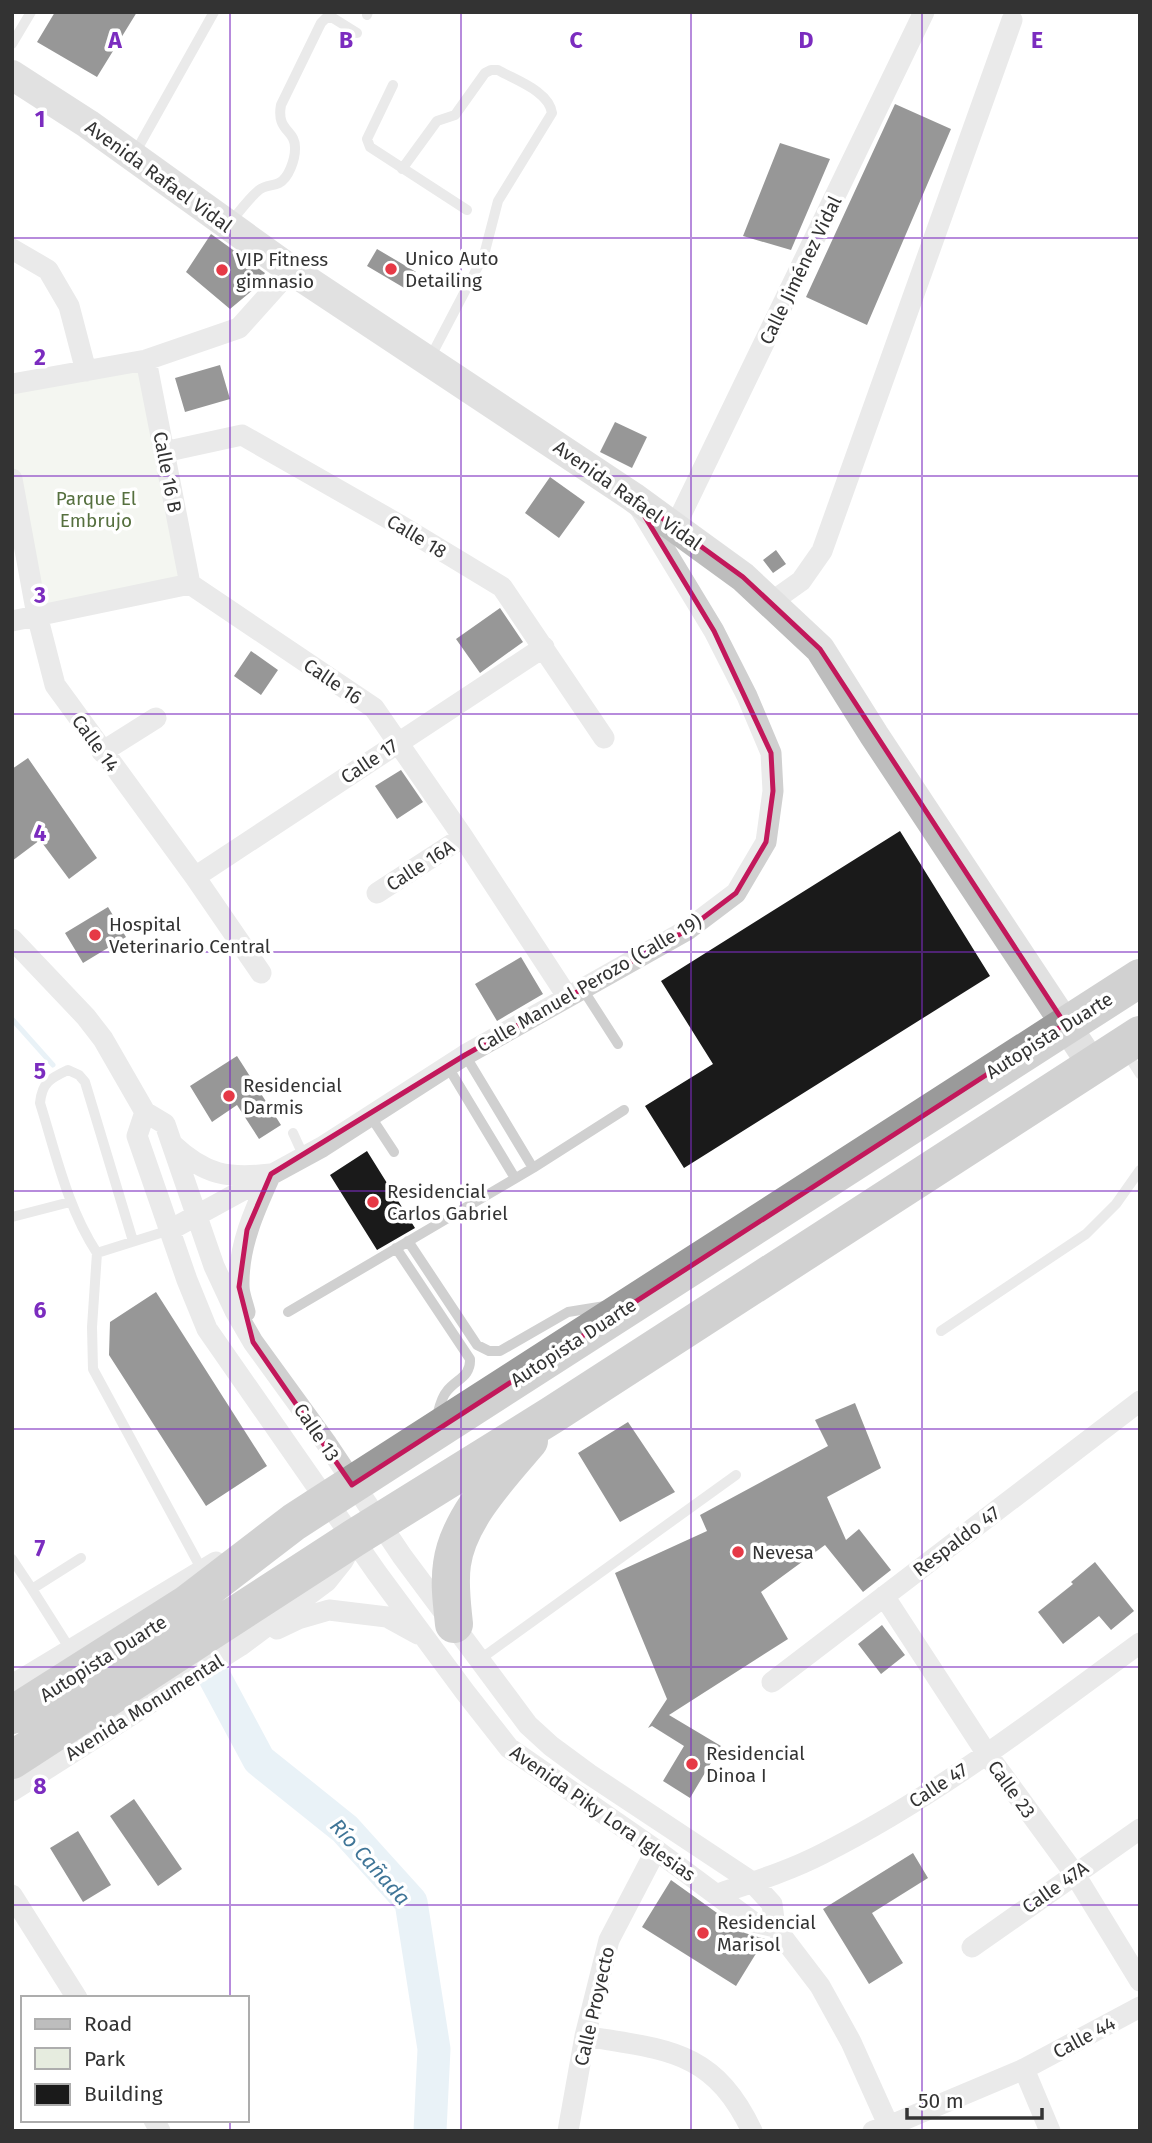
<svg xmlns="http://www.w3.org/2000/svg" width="1152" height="2143" font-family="'Fira Sans',sans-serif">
  <rect width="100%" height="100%" fill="#fff"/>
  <!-- green -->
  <path fill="#e6ecdf" d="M146 360 190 584 37 615 12 482V384Z"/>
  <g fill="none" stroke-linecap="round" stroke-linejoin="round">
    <!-- stream -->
    <path stroke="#cfe2ee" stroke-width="5" d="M12 1019 53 1065"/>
    <!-- river -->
    <path stroke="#cfe2ee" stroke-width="33" d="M215 1678 259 1760 345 1829 411 1902 434 2049 430 2131"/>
  </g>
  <!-- building -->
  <path fill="#1a1a1a" d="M55 12H137L97 77 37 42Z
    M895 104 951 129 867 325 806 297Z
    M780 143 830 159 791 250 743 236Z
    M211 234 265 273 254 289 230 309 186 272Z
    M377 249 416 272 406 289 367 266Z
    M220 365 230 399 185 412 175 378Z
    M615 422 647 437 632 468 600 452Z
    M550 477 585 502 559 538 525 513Z
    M776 550 786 564 773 573 763 560Z
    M500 608 523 642 480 673 456 639Z
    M251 651 278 670 261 695 234 676Z
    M28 758 97 858 69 879 40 840 12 861V769Z
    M401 770 423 802 397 819 375 786Z
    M900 831 990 976 684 1168 645 1106 713 1064 661 981Z
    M108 907 126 937 83 963 65 933Z
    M521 957 543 994 497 1021 475 984Z
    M237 1056 281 1125 259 1139 237 1105 212 1122 190 1086Z
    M367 1151 415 1228 377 1250 330 1175Z
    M156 1292 267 1466 206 1506 109 1355 110 1322Z
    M855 1403 881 1468 827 1497 846 1540 859 1529 891 1570 863 1592 825 1545 761 1592 788 1639 669 1715 721 1746 690 1798 663 1781 684 1746 652 1726 648 1728 667 1699 615 1573 707 1531 700 1515 828 1446 815 1420Z
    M628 1422 675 1492 620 1522 578 1453Z
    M1095 1562 1134 1611 1111 1630 1099 1616 1063 1644 1038 1612 1073 1584 1071 1582Z
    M882 1625 905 1655 881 1674 858 1644Z
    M134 1799 182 1869 158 1886 110 1816Z
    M78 1831 111 1885 83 1902 50 1848Z
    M913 1853 928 1878 872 1913 903 1963 869 1984 823 1909Z
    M671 1880 745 1933 765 1939 736 1986 642 1927Z"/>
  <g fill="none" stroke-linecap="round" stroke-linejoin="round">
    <!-- service -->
    <path stroke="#d0d0d0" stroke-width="10" d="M367 15 368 12
      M12 44 31 12
      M393 85 367 139 370 147 467 210
      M135 153 214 12
      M402 169 437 121 455 115 485 73 491 70H498C515 80 549 91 552 113L498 201 484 255 430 358
      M230 223C239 212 248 199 259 190 265 185 273 186 279 183 289 178 295 159 295 149 296 129 276 132 281 105L321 23 326 18H333L357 33
      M582 988 618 1044
      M1126 1052 1140 1074
      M465 1055 533 1168
      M448 1067 515 1178
      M371 1117 394 1152
      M293 1133 304 1157
      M12 1217 70 1202
      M170 1230 97 1253 92 1327 93 1369 202 1570
      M408 1241 477 1345 489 1351H500L568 1312 605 1306
      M396 1248 470 1359C471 1377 456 1379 447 1391 440 1399 439 1410 436 1420
      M97 1253C67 1207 56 1154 40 1103 42 1082 51 1078 68 1070L79 1075 85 1082 133 1241
      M288 1312 533 1168 624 1110
      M941 1331 1086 1234 1116 1204 1140 1170
      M12 1559 32 1589 81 1558
      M32 1589 70 1649
      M479 1660 736 1475"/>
    <!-- minor -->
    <path stroke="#d0d0d0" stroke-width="21" d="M12 249 48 270 69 306 86 371
      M146 360 190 584
      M12 384 146 360 239 328 291 270
      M164 452 242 435 398 524 502 587 604 738
      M12 479 37 615 55 685 195 877 261 973
      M675 527 924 12
      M770 603 801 581 822 551 1012 20
      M12 621 190 584 374 708 463 837 567 996
      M102 752 156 718
      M195 877 544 647
      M377 893 463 837
      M12 939 86 1017 103 1039 145 1112 165 1124 214 1266 235 1311 253 1342 327 1444 402 1556 528 1725 551 1746 589 1774 752 1882 772 1904 775 1927 820 1986 851 2042 891 2131
      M145 1112 137 1136 187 1280 207 1329 377 1573 465 1692 509 1748 656 1850 753 1922 775 1927
      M173 1145C205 1175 228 1179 271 1174 255 1209 238 1246 239 1286 239 1294 243 1304 245 1312
      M170 1230 322 1147 465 1055 687 930 736 893 766 842 773 791 771 753 747 696 714 631 639 507
      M884 1596 987 1754 1074 1873 1140 1981
      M277 1629 298 1619 329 1610 387 1617 418 1634
      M772 1682 1140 1401
      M12 1685 216 1562
      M12 1791 240 1646 327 1581 343 1561 348 1552
      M718 1894C753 1882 789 1871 822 1854 936 1797 1037 1718 1140 1643
      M12 1895 77 1998
      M972 1947 1140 1829
      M585 2036C666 2050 713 2049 752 2131
      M1024 2069 1050 2131
      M154 2120 160 2131
      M568 2131 585 2036 609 1940 656 1850
      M873 2131 889 2126 1024 2069 1140 2007"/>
    <!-- secondary -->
    <path stroke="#bdbdbd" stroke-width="30" d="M12 75 88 124 291 270 633 497 743 577 820 649 874 735 1093 1066"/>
    <!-- motorway -->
    <path stroke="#9a9a9a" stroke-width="38" d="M454 1624C452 1604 449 1584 452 1564 458 1519 500 1475 529 1441
      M12 1715 187 1604 294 1522 328 1500 1140 978
      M12 1760 354 1538 552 1415 1140 1035"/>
  </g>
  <!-- marked area -->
  <path d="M0 0H1152V2143H0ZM633 497 743 577 820 649 1065 1024 352 1485 253 1342 239 1287 247 1230 271 1174 465 1055 687 930 736 893 766 842 773 791 771 753 714 631Z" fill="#fff" fill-opacity=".55" fill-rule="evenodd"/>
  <path fill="none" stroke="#c2185b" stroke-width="5" stroke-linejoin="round" d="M633 497 743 577 820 649 1065 1024 352 1485 253 1342 239 1287 247 1230 271 1174 465 1055 687 930 736 893 766 842 773 791 771 753 714 631Z"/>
  <!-- grid -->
  <path fill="none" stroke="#7b2cbf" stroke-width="2" stroke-opacity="0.55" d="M230 12V1998M461 12V2131M691 12V2131M922 12V2131M12 238H1140M12 476H1140M12 714H1140M12 952H1140M12 1191H1140M12 1429H1140M12 1667H1140M12 1905H1140M230 2120V2131"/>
  <!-- markers -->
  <g fill="#e63946" stroke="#fff" stroke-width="2.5">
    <circle cx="391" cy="269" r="7"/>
    <circle cx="222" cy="270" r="7"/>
    <circle cx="95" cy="935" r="7"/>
    <circle cx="229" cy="1096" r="7"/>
    <circle cx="373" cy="1202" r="7"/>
    <circle cx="738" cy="1552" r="7"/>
    <circle cx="692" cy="1764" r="7"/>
    <circle cx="703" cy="1933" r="7"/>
  </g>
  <g text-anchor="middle" stroke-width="7" stroke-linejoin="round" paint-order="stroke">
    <!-- street labels -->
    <g font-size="19" fill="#333" stroke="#fff">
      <text transform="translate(159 176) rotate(36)" y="7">Avenida Rafael Vidal</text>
      <text transform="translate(800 270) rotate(-64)" y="7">Calle Jiménez Vidal</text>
      <text transform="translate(168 472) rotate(79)" y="7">Calle 16 B</text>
      <text transform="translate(628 495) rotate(35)" y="7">Avenida Rafael Vidal</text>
      <text transform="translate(417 536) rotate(31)" y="7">Calle 18</text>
      <text transform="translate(333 681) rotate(34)" y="7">Calle 16</text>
      <text transform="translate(96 743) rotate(54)" y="7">Calle 14</text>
      <text transform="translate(369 761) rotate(-34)" y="7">Calle 17</text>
      <text transform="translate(420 865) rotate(-33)" y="7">Calle 16A</text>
      <text transform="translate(589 983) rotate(-30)" y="7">Calle Manuel Perozo (Calle 19)</text>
      <text transform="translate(1049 1035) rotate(-32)" y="7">Autopista Duarte</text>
      <text transform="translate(573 1342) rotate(-33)" y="7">Autopista Duarte</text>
      <text transform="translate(317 1432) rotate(56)" y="7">Calle 13</text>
      <text transform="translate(956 1541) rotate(-37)" y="7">Respaldo 47</text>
      <text transform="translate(103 1658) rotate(-32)" y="7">Autopista Duarte</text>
      <text transform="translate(144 1707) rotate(-32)" y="7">Avenida Monumental</text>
      <text transform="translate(938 1785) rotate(-33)" y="7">Calle 47</text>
      <text transform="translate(1012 1789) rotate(54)" y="7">Calle 23</text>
      <text transform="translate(603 1813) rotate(35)" y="7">Avenida Piky Lora Iglesias</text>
      <text transform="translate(1055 1887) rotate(-35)" y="7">Calle 47A</text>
      <text transform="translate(594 2006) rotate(-77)" y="7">Calle Proyecto</text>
      <text transform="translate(1084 2037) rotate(-28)" y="7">Calle 44</text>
    </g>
    <!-- poi labels -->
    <g font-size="19" fill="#333" stroke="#fff" text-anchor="start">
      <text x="405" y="265">Unico Auto<tspan x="405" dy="22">Detailing</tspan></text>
      <text x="236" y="266">VIP Fitness<tspan x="236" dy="22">gimnasio</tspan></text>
      <text x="109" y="931">Hospital<tspan x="109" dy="22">Veterinario Central</tspan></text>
      <text x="243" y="1092">Residencial<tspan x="243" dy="22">Darmis</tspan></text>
      <text x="387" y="1198">Residencial<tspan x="387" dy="22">Carlos Gabriel</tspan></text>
      <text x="752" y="1559">Nevesa</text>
      <text x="706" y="1760">Residencial<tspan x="706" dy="22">Dinoa I</tspan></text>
      <text x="717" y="1929">Residencial<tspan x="717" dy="22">Marisol</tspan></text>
    </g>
    <!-- park labels -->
    <g font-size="19" fill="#56703f" stroke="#fff">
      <text x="96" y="505">Parque El<tspan x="96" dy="22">Embrujo</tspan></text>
    </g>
    <!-- water labels -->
    <g font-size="21" font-style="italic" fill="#3f7597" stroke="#fff">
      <text transform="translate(370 1862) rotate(48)" y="7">Río Cañada</text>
    </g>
  </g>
  <g font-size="23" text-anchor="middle" font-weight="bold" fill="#7b2cbf" stroke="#fff" stroke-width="7" stroke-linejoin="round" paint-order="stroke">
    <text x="115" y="48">A</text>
    <text x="346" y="48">B</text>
    <text x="576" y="48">C</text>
    <text x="806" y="48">D</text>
    <text x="1037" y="48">E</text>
    <text x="40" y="127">1</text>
    <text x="40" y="365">2</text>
    <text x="40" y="603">3</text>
    <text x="40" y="841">4</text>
    <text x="40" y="1079">5</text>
    <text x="40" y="1318">6</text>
    <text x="40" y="1556">7</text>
    <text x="40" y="1794">8</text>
  </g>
  <!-- border -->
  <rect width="1152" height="2143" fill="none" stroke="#333333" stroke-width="28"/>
  <!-- legend -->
  <rect x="21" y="1996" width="228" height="126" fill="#ffffff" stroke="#adadad" stroke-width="2"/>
  <rect x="35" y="2019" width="35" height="10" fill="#bdbdbd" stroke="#adadad" stroke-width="2"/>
  <text x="84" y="2031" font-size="21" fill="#333333">Road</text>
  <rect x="35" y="2048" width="35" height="21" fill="#e6ecdf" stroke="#adadad" stroke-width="2"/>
  <text x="84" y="2066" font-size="21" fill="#333333">Park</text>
  <rect x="35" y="2084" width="35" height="21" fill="#1a1a1a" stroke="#adadad" stroke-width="2"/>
  <text x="84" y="2101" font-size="21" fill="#333333">Building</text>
  <!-- scale -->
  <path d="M907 2108v10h135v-10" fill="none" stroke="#333333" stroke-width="3.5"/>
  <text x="918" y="2108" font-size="21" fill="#333333" stroke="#ffffff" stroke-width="5" paint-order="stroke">50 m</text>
</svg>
